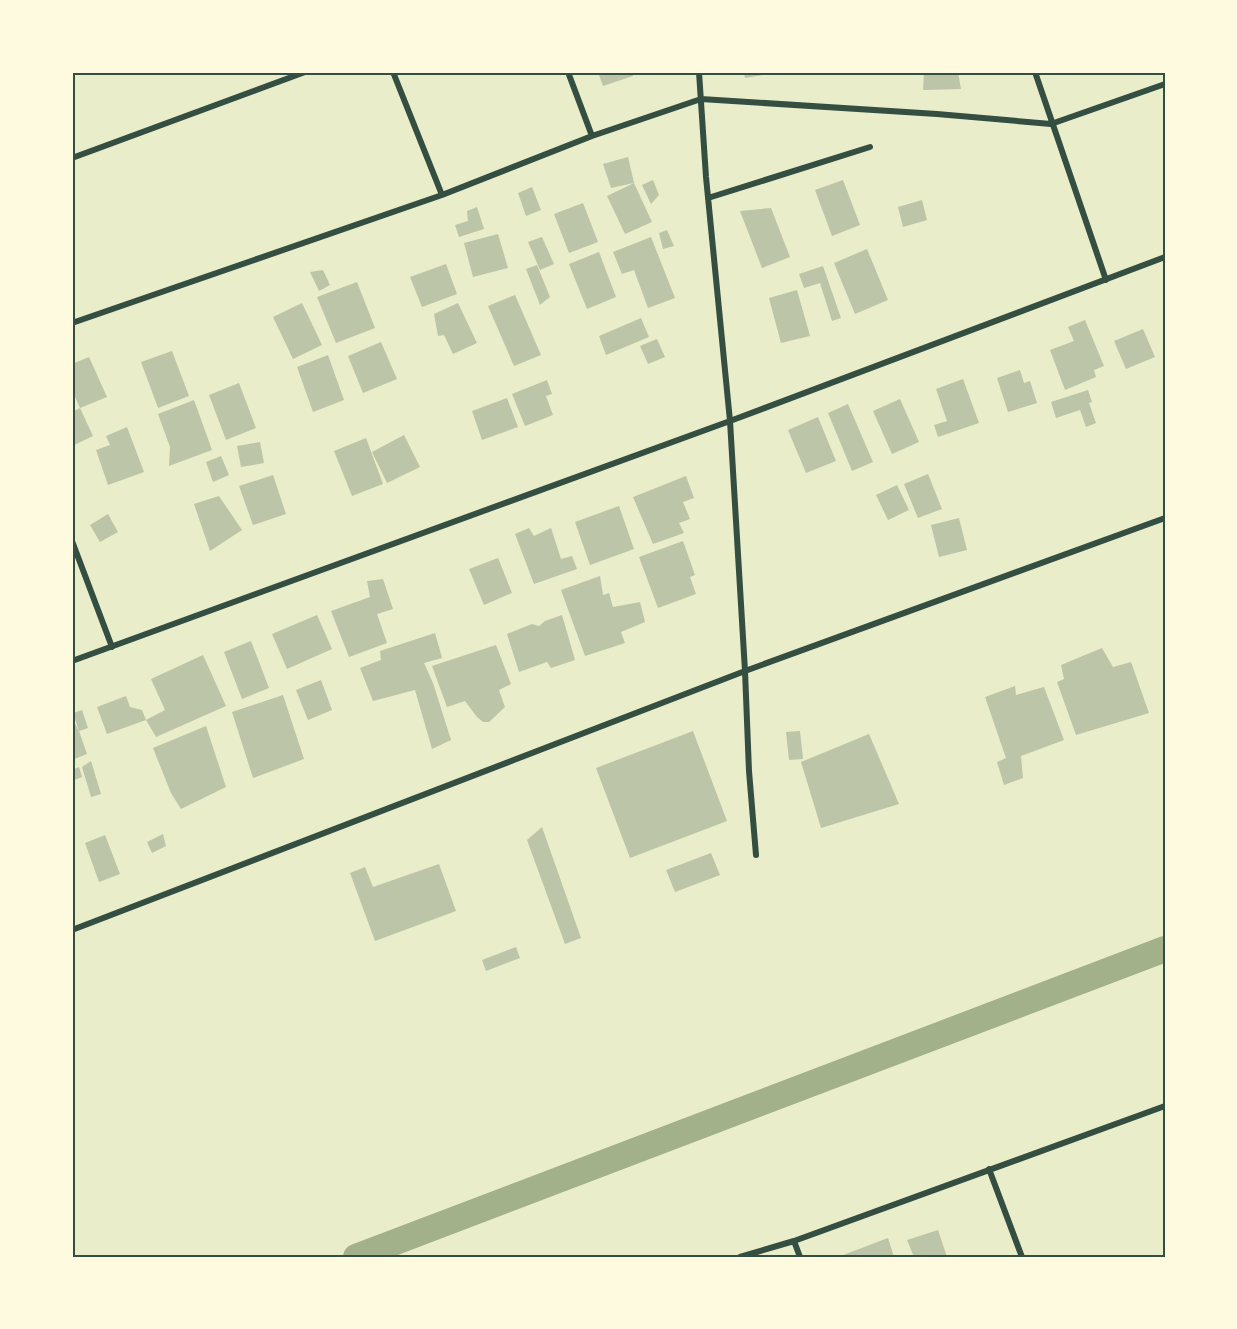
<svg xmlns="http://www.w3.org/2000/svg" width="1237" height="1329" font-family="Arial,sans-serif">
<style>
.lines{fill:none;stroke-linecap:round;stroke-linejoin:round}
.canal{stroke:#a3b18a;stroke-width:26}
.building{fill:#bcc5a7}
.minor{stroke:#344e41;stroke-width:6}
.neatline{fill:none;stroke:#344e41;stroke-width:2}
</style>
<rect width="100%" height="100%" fill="#e9edc9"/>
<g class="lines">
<path class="canal" d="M356,1257L1165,949"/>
</g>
<path class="building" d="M598,72H632L633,76L603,86Z
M744,72H774V73L745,78Z
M924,72H958L961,89L923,90Z
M628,157L634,183L611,188L603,164Z
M653,180L659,195L651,204L642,185Z
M843,180L860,225L832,236L815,190Z
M634,183L652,222L625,234L607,196Z
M532,187L541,210L526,216L518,193Z
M922,200L927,220L903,227L898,207Z
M583,203L598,242L569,253L554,214Z
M477,207L484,229L459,237L455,225L468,221L467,211Z
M771,208L790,257L762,268L740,211Z
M667,230L674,246L663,249L659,233Z
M498,234L508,268L473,277L464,243Z
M542,237L554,264L540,270L528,242Z
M651,237L675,298L648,308L634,270L622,274L613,252Z
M867,249L888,300L855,314L834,263Z
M599,252L616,297L587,309L569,264Z
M446,264L457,294L422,307L410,277Z
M537,265L550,297L540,305L526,269Z
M823,266L841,318L832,321L820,283L804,288L799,274Z
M323,270L330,285L319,291L310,272Z
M357,282L375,328L336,343L317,297Z
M797,290L810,336L781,343L769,298Z
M515,295L541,355L514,366L488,306Z
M302,303L322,345L293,359L273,317Z
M458,303L477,343L453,354L444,335L438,336L434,314Z
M641,318L649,337L606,355L599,336Z
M1085,320L1104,366L1094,370L1096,377L1065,390L1050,350L1074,341L1068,327Z
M1143,329L1155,357L1126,369L1114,341Z
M657,339L665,357L648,364L640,346Z
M381,342L397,379L363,393L348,356Z
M172,351L189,396L158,408L141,362Z
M328,355L344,400L313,412L297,367Z
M89,357L107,397L80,408L72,390V364Z
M1020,370L1024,383L1030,381L1037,403L1008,412L997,378Z
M963,379L979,423L938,437L934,425L947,421L936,389Z
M547,380L552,394L546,396L553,415L525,426L512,394Z
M239,383L256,428L226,440L209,395Z
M1088,390L1092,402L1089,403L1096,423L1086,427L1080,410L1056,418L1051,402Z
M507,398L518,427L482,440L472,411Z
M900,399L919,442L892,454L873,411Z
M194,400L212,450L169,466L170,447L158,414Z
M848,404L873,462L852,471L828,413Z
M80,408L93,436L72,446V412Z
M818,417L836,461L806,473L788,430Z
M127,427L144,472L108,485L96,450L110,445L106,436Z
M404,435L420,467L387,483L372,452Z
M366,438L383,484L352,496L334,451Z
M260,442L264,463L241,467L237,446Z
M221,456L229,475L213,482L206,462Z
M928,474L942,509L918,518L904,484Z
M273,475L286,514L253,525L239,486Z
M686,476L694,498L683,502L690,519L679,523L684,533L653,544L633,497Z
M897,485L909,510L888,520L876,495Z
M219,496L242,530L210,551L194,504Z
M619,506L634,549L590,565L575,522Z
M108,514L118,532L100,542L90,525Z
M959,518L967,550L939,557L931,525Z
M529,528L534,536L551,528L561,559L572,556L577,569L534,584L515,534Z
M683,541L695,575L690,577L696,594L658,608L639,557Z
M498,558L512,593L484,605L469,569Z
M600,576L603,595L609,593L613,607L640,602L645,622L621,632L625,643L585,656L561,590Z
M383,579L393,609L377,614L387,643L349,657L331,611L370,597L367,581Z
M317,615L332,649L287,669L272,634Z
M562,615L575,660L551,668L547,662L519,672L507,634L532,624L539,626L545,621Z
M435,633L442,658L424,663L433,683L451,740L432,749L415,690L373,701L360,668L381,660L380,651Z
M251,641L269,688L242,699L224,652Z
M496,645L511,684L499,690L505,707L489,722H483L477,717L465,701L447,707L432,666Z
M1102,648L1113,667L1131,662L1149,713L1076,735L1057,682L1064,679L1061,665Z
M203,655L226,706L156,737L146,720L165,710L151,679Z
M321,680L332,710L308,720L296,690Z
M1015,686L1016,695L1044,687L1064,740L1021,756L1023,778L1004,785L997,762L1006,758L985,697Z
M283,695L304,759L253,778L232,712Z
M126,696L130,707L142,710L146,720L107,734L97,707Z
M82,710L88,728L79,731L73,713Z
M72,718L79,731L87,754L72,760Z
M206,726L226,787L181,809L171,793L153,748Z
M693,731L727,821L630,858L596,768Z
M800,731L803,759L789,760L786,732Z
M869,734L899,804L821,828L801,762Z
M91,761L101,794L91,797L82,767Z
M79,767L82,777L72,781V770Z
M542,827L581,938L565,944L527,840Z
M163,834L166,846L152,853L147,842Z
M105,835L120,874L99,882L85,843Z
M711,853L720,875L675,892L666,870Z
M439,864L456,911L375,941L350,873L365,867L373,887Z
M516,947L520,958L486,971L482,960Z
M938,1230L947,1257H914L907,1240Z
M888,1238L894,1257H838Z"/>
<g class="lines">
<path class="minor" d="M393,72L442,195
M568,72L592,136
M699,72L706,177L730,421L745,671L749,771L756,855
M1035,72L1106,280
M72,158L305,72
M708,198L870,147
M72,323L442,195L592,136L701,99L937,114L1051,124L1165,84
M72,541L112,647
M72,661L730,421L1165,257
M72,930L745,671L1165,518
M989,1169L1022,1257
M794,1241L800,1257
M740,1257L794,1241L1165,1106"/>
</g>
<rect width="1237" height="1329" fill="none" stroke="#fefae0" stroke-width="147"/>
<rect x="74" y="74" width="1090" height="1182" class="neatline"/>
</svg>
